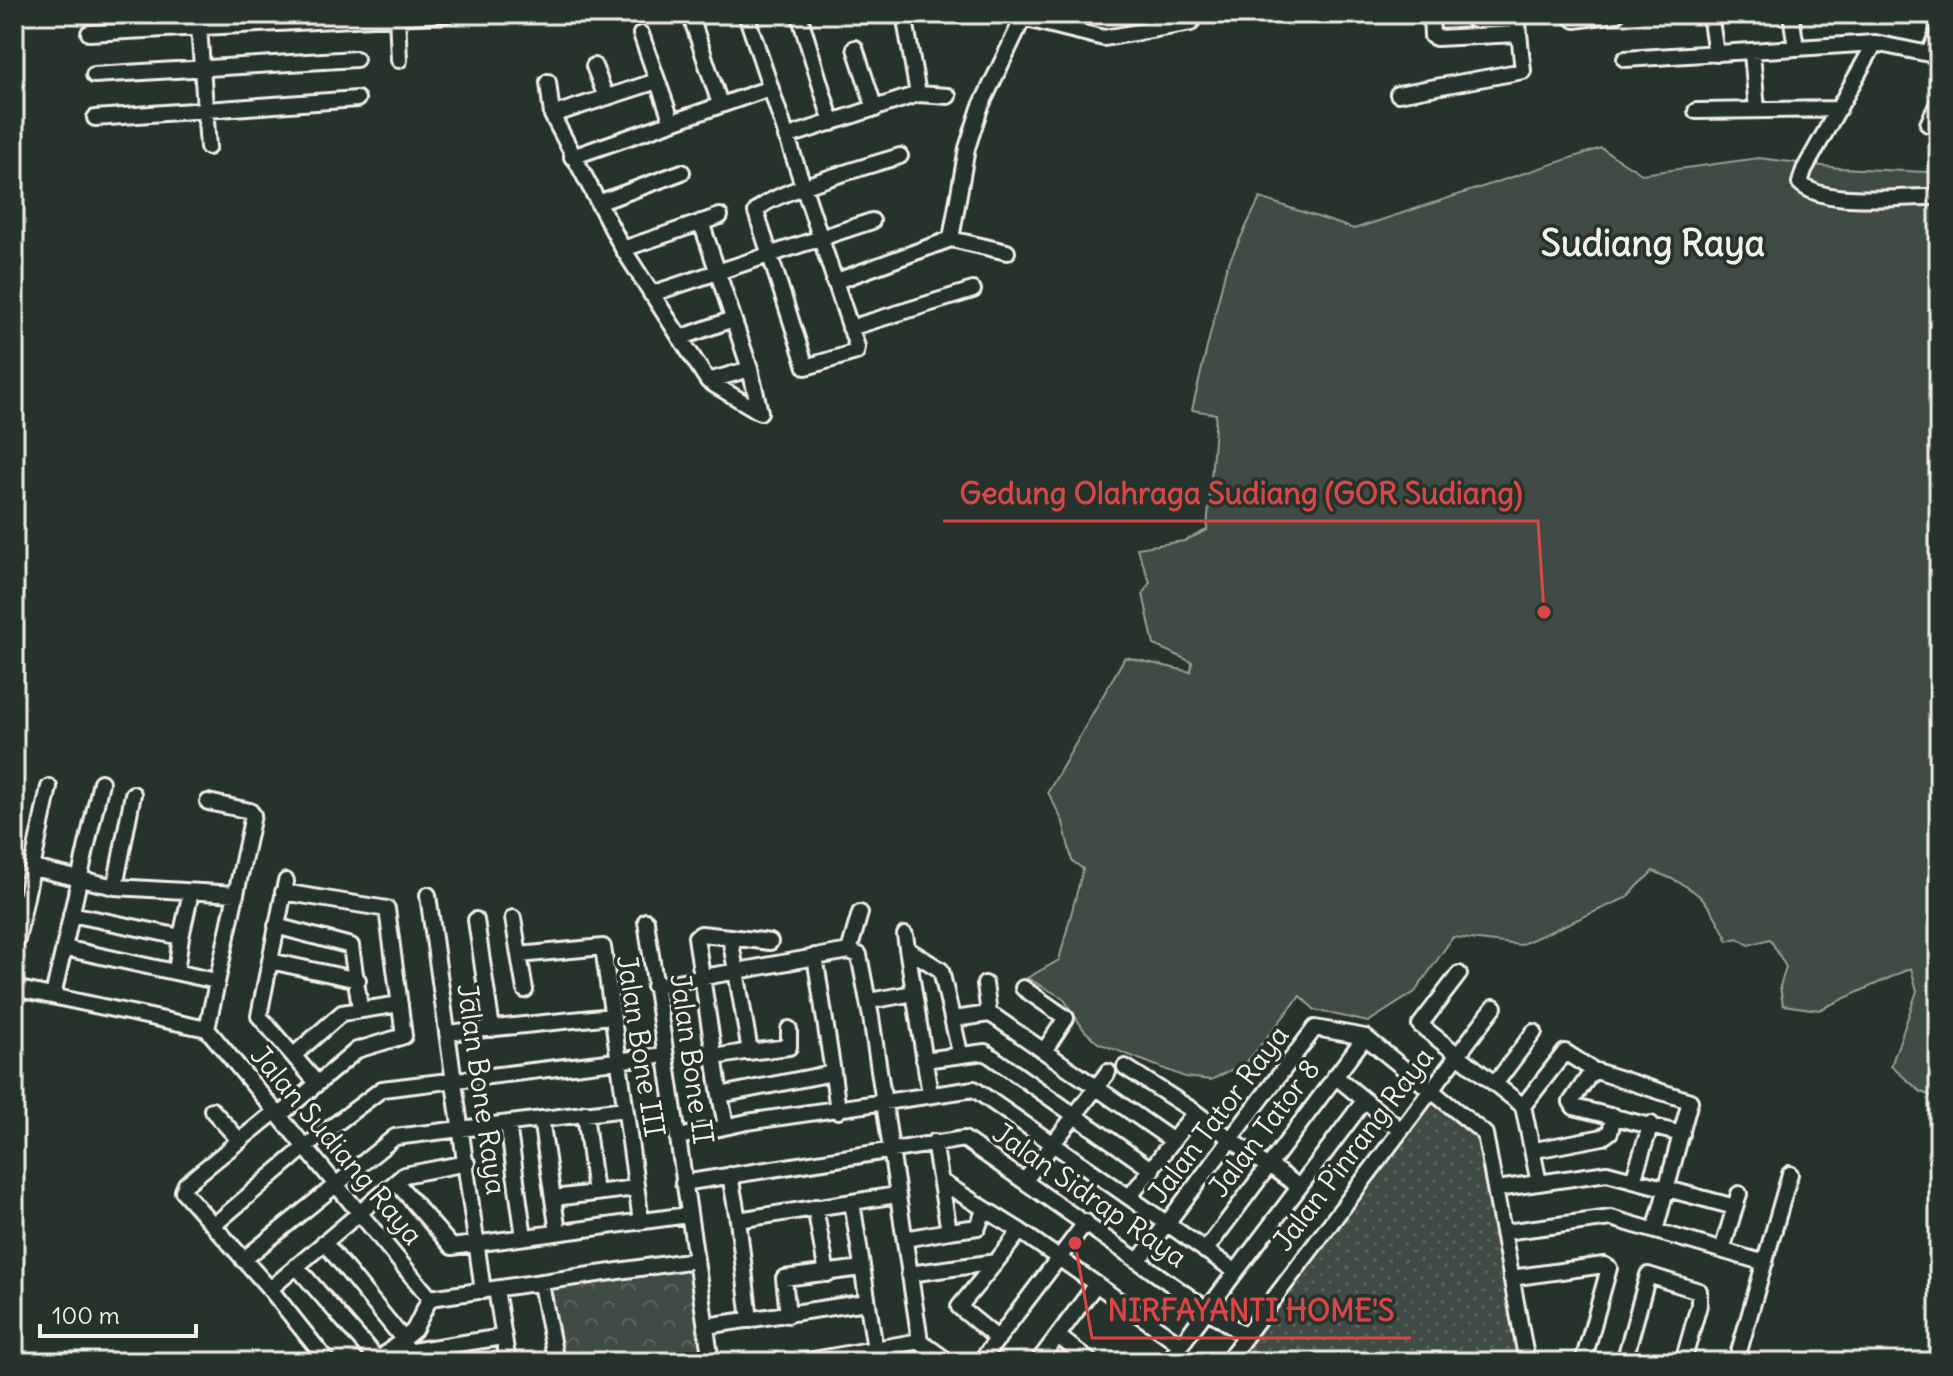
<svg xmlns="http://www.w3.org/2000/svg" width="1953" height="1376" font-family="Delius,sans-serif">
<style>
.grass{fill:url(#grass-dots);stroke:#9a9e96;stroke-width:2}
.forest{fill:url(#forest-crowns);stroke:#9a9e96;stroke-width:2}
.park{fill:#414b45;stroke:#9a9e96;stroke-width:2}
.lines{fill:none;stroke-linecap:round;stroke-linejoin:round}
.minor-casing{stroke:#f4f1e8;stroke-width:20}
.minor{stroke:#26332d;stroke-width:14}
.labels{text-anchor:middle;stroke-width:7;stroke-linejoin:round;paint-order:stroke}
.street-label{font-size:28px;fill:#f4f1e8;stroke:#26332d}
.district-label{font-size:36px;font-weight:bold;fill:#f4f1e8;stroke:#26332d}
.leader{fill:none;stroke:#da4645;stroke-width:3}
.callout-dot{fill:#da4645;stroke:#26332d;stroke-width:3}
.callout-label{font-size:30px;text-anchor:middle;font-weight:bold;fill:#da4645;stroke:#26332d;stroke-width:7;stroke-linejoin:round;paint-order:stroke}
</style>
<defs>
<pattern id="grass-dots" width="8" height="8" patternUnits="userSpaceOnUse" patternTransform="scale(2)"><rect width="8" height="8" fill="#414b45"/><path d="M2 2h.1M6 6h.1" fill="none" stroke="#5d6560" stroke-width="1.8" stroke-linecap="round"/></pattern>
<pattern id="forest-crowns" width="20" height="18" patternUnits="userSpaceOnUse" patternTransform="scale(2)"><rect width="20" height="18" fill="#414b45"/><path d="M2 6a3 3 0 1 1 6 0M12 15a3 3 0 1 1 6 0" fill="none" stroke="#5d6560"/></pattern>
</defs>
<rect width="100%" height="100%" fill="#26332d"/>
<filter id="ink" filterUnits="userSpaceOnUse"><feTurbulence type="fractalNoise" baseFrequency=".0125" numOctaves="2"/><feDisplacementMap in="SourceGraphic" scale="16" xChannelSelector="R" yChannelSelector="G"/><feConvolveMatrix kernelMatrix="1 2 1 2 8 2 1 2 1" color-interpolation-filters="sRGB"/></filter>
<g filter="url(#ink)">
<path class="grass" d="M1429,1089L1481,1129L1527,1362H1226Z"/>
<path class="forest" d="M695,1260L711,1362H556L541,1284Z"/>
<path class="park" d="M1601,148L1642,174L1759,158L1839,168L1927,172L1932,158L1939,160V1099L1921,1092L1891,1066L1917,991L1911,968L1819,1010L1783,1005L1780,986L1786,967L1770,939L1749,945L1737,938L1728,941C1707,897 1698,889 1653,871L1626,898L1520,945L1453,937L1415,992L1368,1022L1315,1010L1300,996L1247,1062L1211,1080L1185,1077L1098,1043L1084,1030L1063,998L1027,978L1059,960L1083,869L1072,861L1063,822L1048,792L1125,657L1191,672L1192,662L1154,645L1143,594L1150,582L1137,548L1184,541L1207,530L1216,414L1192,410L1226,268L1260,198L1354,229Z"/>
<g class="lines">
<defs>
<path id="minor" d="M198,14L208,147
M397,14L399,60
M690,14L720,104
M746,14L857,347L856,352L806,367L756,212C765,194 875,164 900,156
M799,14L832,123
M904,14L918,94
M1431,14L1432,36L1436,38L1518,34
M1568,14L1575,20L1617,14
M1710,14L1716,54
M1791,14L1796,48
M1023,18L1104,38L1191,23
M1474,20H1517
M89,33L448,14
M641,34L672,122
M1875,43L1804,170L1800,183C1824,207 1899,196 1931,197
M855,48L875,109
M1752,53L1757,110
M1929,53L1939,30
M1625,59L1875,43L1939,56
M594,66L606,97
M94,75L356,59
M548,82L552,115L623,249L708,381L760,412L750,369L701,222
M1398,94L1523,71L1517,14
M1696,111L1839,109
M552,115L657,81
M95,118L357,99
M1928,124L1939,101
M786,137L918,94L948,96
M572,157L770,88
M598,203L682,172
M951,239L967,148L980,108L1025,14
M623,249L720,216
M834,282L951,239L1007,252
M651,294L872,221
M850,328L973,290
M680,338L733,319
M708,381L750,369
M33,868L115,887L236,894
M286,881L259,1016L316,1082
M115,887L133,794
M428,895L483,1291
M71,914L181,937L176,972
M513,918L519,955
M476,920L492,1029
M646,921L711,1362
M276,926L351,946L360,1008
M905,935L930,1094
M181,937L191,892
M17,940L49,787
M64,948L101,782
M907,949L941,970L960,1053
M849,951L860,913
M270,961L358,980
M1459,974L1420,1025L1523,1106L1539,1183
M985,984L989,1014
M654,986L849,951L859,955L871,1017L920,1341
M14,988L207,1029L430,1298
M1023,988L1066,1018L1044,1051
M525,990L519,955L603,947L641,1221
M53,996L64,948L216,981
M869,1001L914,993
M954,1019L989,1014L995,1017L1173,1141
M207,1029L253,815L250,811L208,802
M447,1033L612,1016
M748,1052L789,1047V1029
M294,1055L342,1013L400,1004
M715,1057L750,1051L730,937L770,942
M924,1060L985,1052L1152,1170
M1125,1067L1195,1112L1268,1167
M1593,1070L1571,1102L1574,1107L1682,1134
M833,1073L838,1111
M1335,1076L1401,1130
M1495,1084L1534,1032
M720,1095L696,937L701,934L730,937
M1523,1106L1565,1052L1593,1070L1690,1101L1655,1231
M212,1110L240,1141
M276,1111L186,1184L183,1191L270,1289L328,1362
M585,1113L595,1193
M280,1115L357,1050L404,1036L387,909L283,892
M541,1119L558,1232
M508,1124L524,1237
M726,1126L720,1095L833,1073L815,956
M679,1137L747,1122L974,1089L1235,1271
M1535,1150L1603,1137L1610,1132L1614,1116
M1269,1165L1298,1186
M730,1175L738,1220
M1026,1179L1108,1072
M1633,1180L1651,1124
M396,1182L452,1247L688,1215
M942,1182L1020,1231
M683,1183L964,1139L1245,1336
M1497,1189L1607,1173L1735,1207
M1131,1195L1195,1112
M554,1198L636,1188
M852,1202L875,1349
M815,1207L827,1274
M214,1225L305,1147L382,1089L665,1055
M949,1231L978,1227L984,1210
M1505,1232L1611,1218L1765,1263
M905,1239L949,1231L934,1142
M324,1242L403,1339L408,1362
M1722,1250L1739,1194
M1205,1251L1365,1037
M243,1260L395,1137L625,1109
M1139,1260L1315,1028L1365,1037L1485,1134L1527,1362
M996,1262L959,1307L998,1339
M296,1266L378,1360
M909,1274L996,1262L1020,1231L1096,1284
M1511,1278L1604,1265L1609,1268L1583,1362
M541,1284L556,1362
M270,1289L404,1175L467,1163
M496,1289L508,1362
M430,1298L695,1260
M788,1315L784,1278L862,1268
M750,1320L738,1220L897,1195
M706,1326L867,1302
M1058,1336L1091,1362
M405,1352L503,1337
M376,1362L414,1330L430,1298
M802,1362L920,1341L949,1362
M980,1362L1086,1222
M1038,1362L1096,1284L1181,1345
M1168,1362L1364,1101
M1226,1362L1494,1007
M1624,1362L1648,1275L1699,1291V1305L1683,1362
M1736,1362L1790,1174"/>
</defs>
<use href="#minor" class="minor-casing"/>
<use href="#minor" class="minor"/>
</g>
</g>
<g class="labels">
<g class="street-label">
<text transform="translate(641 1046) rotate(81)" y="10">Jalan Bone III</text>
<text transform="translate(692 1059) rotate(82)" y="10">Jalan Bone II</text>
<text transform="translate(482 1089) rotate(82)" y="10">Jalan Bone Raya</text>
<text transform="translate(1218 1114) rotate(-53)" y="10">Jalan Tator Raya</text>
<text transform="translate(1264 1128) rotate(-53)" y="10">Jalan Tator 8</text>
<text transform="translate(337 1145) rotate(50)" y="10">Jalan Sudiang Raya</text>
<text transform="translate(1353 1149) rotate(-53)" y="10">Jalan Pinrang Raya</text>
<text transform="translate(1090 1195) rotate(35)" y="10">Jalan Sidrap Raya</text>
</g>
<g class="district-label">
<text x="1653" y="256">Sudiang Raya</text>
</g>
</g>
<path class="leader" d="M1544 612L1538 521H943M1075 1243L1092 1338H1411"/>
<g class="callout-dot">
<circle cx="1544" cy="612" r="8"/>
<circle cx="1075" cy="1243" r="8"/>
</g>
<g class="callout-label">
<text x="1241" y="504">Gedung Olahraga Sudiang (GOR Sudiang)</text>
<text x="1251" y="1321">NIRFAYANTI HOME'S</text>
</g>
<rect width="1953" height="1376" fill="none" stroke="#26332d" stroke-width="48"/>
<rect x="24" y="24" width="1905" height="1328" fill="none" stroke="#f4f1e8" stroke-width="3" filter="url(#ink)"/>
<path d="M40 1324v12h156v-12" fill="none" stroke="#f4f1e8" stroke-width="4"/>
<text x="52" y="1324" font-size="24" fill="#f4f1e8" stroke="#26332d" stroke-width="6" paint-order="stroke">100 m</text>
</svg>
